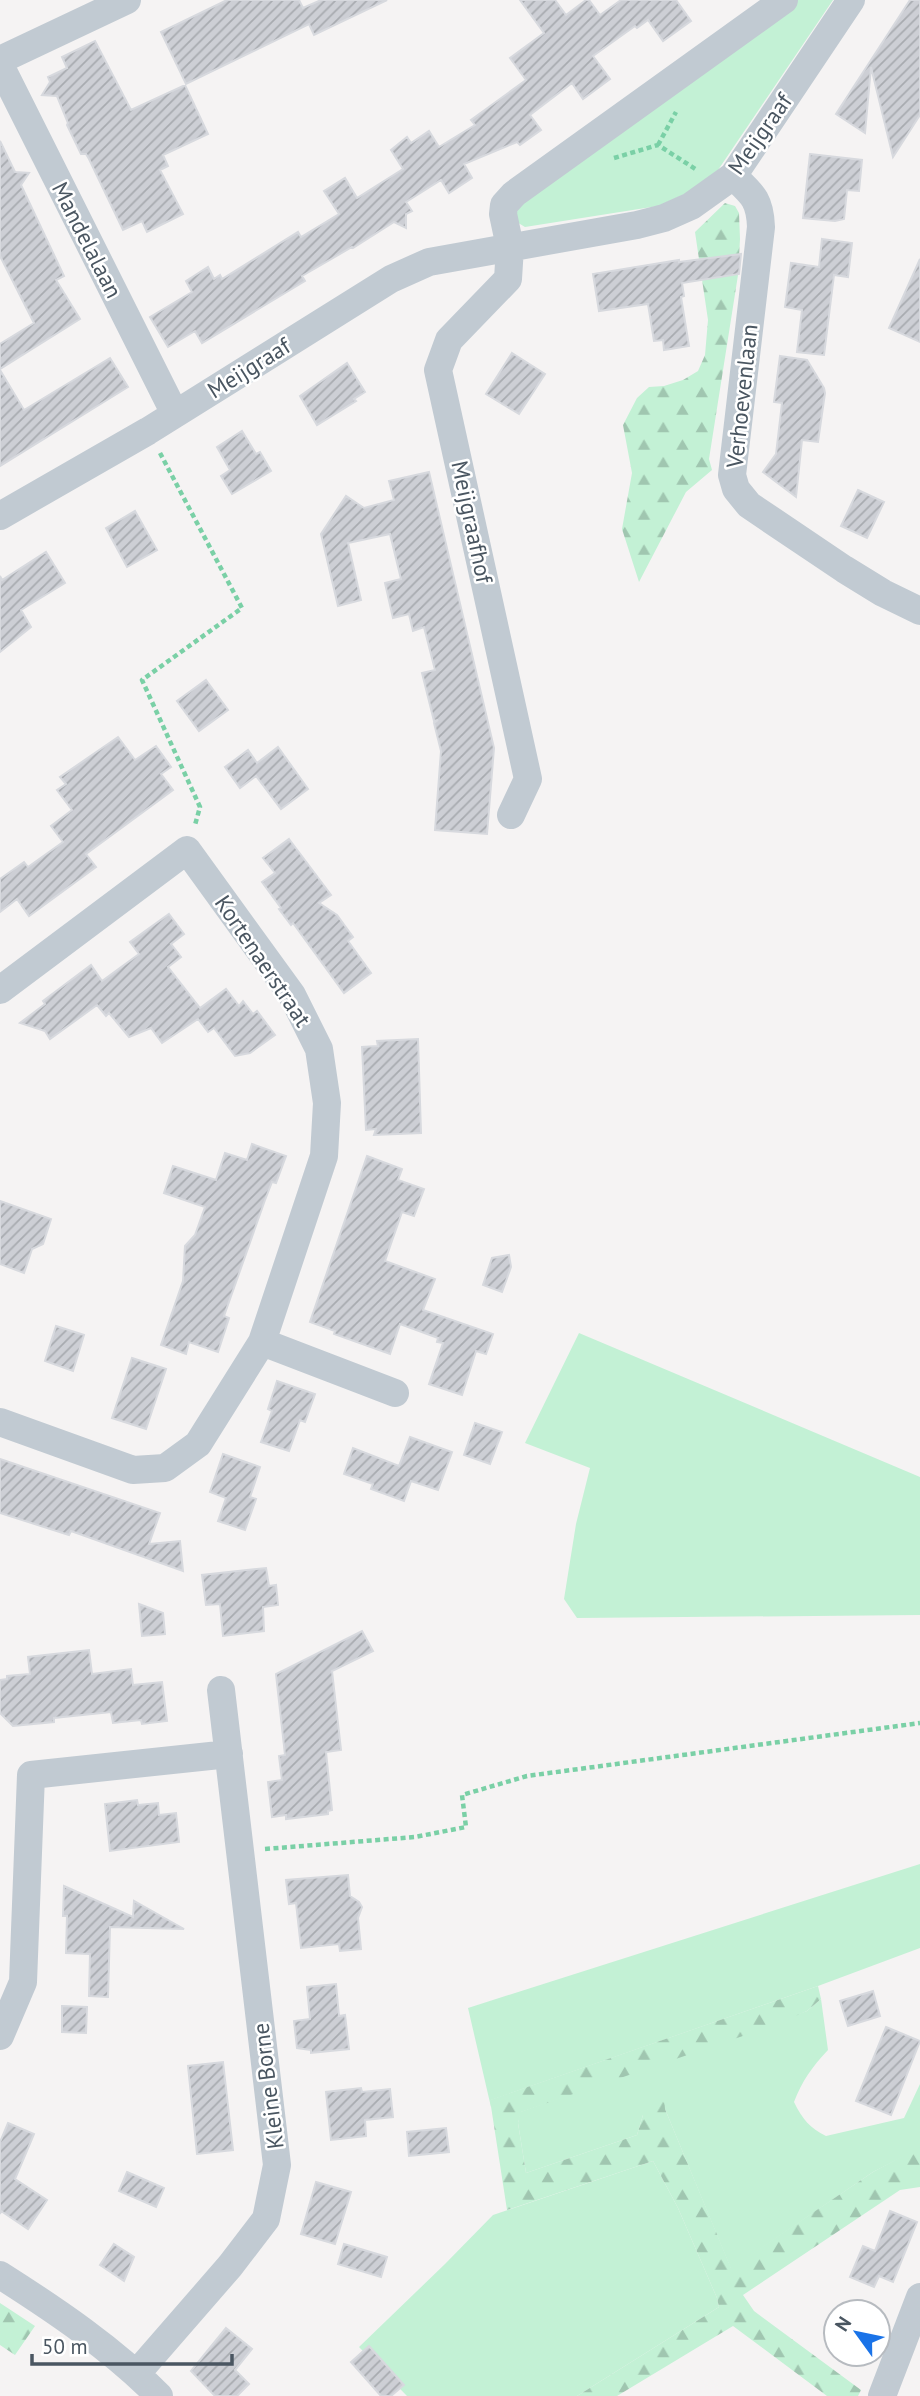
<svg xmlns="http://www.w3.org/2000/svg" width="920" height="2396" font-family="'PT Sans',sans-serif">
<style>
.grass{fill:#c3f1d5}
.forest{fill:url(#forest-firs)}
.building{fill:url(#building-hatch);stroke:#d7d9de;stroke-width:2}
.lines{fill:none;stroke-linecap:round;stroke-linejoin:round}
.path{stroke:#7ad0a6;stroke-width:4.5;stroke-dasharray:5 3.5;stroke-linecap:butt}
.street{stroke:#c1cad2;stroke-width:28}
.labels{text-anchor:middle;stroke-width:5;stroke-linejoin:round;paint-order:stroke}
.street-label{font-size:23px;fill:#4a5661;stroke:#fff}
</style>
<defs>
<pattern id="forest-firs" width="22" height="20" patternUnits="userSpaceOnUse" patternTransform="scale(1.75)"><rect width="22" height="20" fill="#c3f1d5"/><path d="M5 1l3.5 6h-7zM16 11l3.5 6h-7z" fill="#a0c6b0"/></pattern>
<pattern id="building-hatch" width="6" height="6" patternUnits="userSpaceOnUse" patternTransform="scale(1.75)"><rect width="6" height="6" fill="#cdcfd5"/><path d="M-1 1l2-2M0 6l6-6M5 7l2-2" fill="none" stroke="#a8abb0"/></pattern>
</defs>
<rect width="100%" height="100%" fill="#f5f3f3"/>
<path class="grass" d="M795,0H833L718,170L687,193L658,206L525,227L515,221L519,203Z
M579,1333L920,1477V1615L577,1618L564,1599L576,1524L590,1468L525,1443Z
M920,1864V1948L818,1986L491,2100V2107L468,2008Z
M821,1999L828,2050C812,2067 802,2081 794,2102C802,2119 810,2128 826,2136L904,2118L920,2084V2153H910L873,2172L731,2269L665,2109L643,2115L637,2135L526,2173L518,2123L520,2112L807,2011Z
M653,2161L678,2208L717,2298L719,2307L577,2396H407L359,2347L445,2264L493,2215Z"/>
<path class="forest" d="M725,203L735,206L739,213L740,239L738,275L709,459L712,470L686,492L639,582L622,529L632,473L623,425L637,398L649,387L664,386L683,380L698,371L705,355L708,320L695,232Z
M818,1986L821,1999L807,2011L772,2026L521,2112L518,2123L526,2173L637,2135L643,2115L640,2108L646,2096L656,2095L664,2097L665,2109L731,2268L873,2172L910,2152L920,2153V2187L900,2190L743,2295L754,2311L861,2390L858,2396H827L733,2326L617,2396H577L719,2307L717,2298L678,2208L653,2161L507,2210L490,2100Z
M0,2303L35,2326L15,2355L0,2345Z"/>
<path class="building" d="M227,0H299L303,8L321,0H387L314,35L309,24L186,84L161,32Z
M520,0H555L566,15L586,0H589L600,15L621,0H676L691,21L663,41L648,20L637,28L635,26L593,56L610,79L583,99L572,83L530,115L541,130L520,145L517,142L464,164L472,178L449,193L441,180L406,202L412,211L406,214V228L394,222L353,248L352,247L302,276L305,281L202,343L195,331L168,347L150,317L192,292L186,281L208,267L214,279L220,275L222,279L298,232L301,237L339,214L324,191L345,178L357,198L403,169L391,150L407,137L411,143L429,131L439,147L475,125L471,120L526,80L510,58L544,33Z
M910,0H920V115L893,157L871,67L865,133L836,114Z
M95,41L131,110L185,85L208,134L163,155L168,166L160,170L183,214L147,232L142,221L123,230L89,159L86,154H81L67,125L68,123L57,96L42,95L50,82L48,77L67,68L62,57Z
M0,141L15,172L29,173L21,185L64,276L56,280L80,319L0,369V344L34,323L0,256Z
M810,154L862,160L859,191L847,190L844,219L835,221L803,218Z
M822,239L852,243L848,277L834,275L824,355L797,352L802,310L785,307L791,263L819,267Z
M741,254L739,274L682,283L684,296L681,297L689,346L664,350L663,340L654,341L648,304L599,311L593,274L679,260V262Z
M920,259V342L889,328Z
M512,353L545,374L519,414L486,394Z
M780,356L807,360L824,388L825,393L818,442L802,440L796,497L763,472L776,454L782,403L774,402Z
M110,358L128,387L0,466V370L24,410Z
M347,363L365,392L354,399L356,401L317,425L300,396Z
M242,431L256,454L260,452L271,471L232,494L221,476L230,470L217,447Z
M429,472L494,748L487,834L435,830L441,751L434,723L438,720L434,721L422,673L435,670L424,627L413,631L409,614L393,618L385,583L401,579L390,534L348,543L361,600L338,606L321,534L346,496L364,508L394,500L389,481Z
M858,490L884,502L867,538L841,526Z
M135,511L157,550L127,567L106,528Z
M46,552L65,583L21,610L31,627L0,652V576L2,580Z
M206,680L228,710L199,731L177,701Z
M118,737L135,760L156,746L171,767L161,774L173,790L86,854L96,867L29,916L17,899L0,912V879L24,862L28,867L63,842L51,826L72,810L57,790L66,784L60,777Z
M278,747L308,789L281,809L256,776L240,788L225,767L248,750L257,763Z
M289,839L331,895L319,903L337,915L353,937L348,941L371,973L344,993L293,923L291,925L279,909L281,908L262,882L275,873L263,858Z
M169,914L184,934L171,944L181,957L168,967L200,1008L226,989L239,1006L243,1001L253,1014L257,1011L275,1035L250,1053L235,1056L214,1028L208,1032L198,1019L162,1043L151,1028L129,1037L109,1013L106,1016L97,1005L50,1039L45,1031L20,1023L45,1004L43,1001L91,965L102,981L139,954L130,942Z
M418,1039L421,1133L374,1135L376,1129L366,1130L362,1047L378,1046L377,1041Z
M252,1144L286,1156L276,1183L272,1182L265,1200L224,1316L229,1318L218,1352L189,1342L186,1354L161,1345L183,1281L185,1246L195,1235L205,1207L164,1193L173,1166L216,1180L225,1153L247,1160Z
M367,1156L402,1169L398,1180L424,1189L414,1216L402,1212L385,1261L435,1279L423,1310L493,1334L486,1354L476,1351L462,1395L429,1384L443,1343L437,1342L438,1338L400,1324L390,1354L334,1334L335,1331L310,1322Z
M0,1201L51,1219L43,1244L32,1249L24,1273L0,1264Z
M509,1255L511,1267L502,1292L483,1285L492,1258Z
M56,1326L84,1335L73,1371L45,1361Z
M132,1358L166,1369L146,1429L112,1418Z
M277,1381L315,1394L305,1422L300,1420L289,1451L261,1442L272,1411L268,1409Z
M475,1423L502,1432L490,1464L464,1455Z
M410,1437L452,1452L438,1490L411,1481L404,1501L371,1489L373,1484L344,1474L353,1448L399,1466Z
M223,1454L260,1467L250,1497L256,1499L245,1530L218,1521L226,1498L210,1492Z
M0,1459L160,1513L149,1544L180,1541L183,1571L71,1531L69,1535L0,1513Z
M266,1568L269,1586L276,1585L278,1605L263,1607L264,1631L223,1636L220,1604L206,1605L202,1575Z
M139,1604L163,1613L165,1634L142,1636Z
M362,1631L373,1651L332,1671L341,1750L326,1752L332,1810L328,1811V1814L286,1819V1815L272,1817L268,1782L282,1780L279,1756L285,1755L276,1674Z
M89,1650L92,1674L131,1669L133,1685L162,1682L167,1721L142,1724L141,1720L113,1723L111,1712L54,1718V1722L13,1726L0,1713V1680L7,1679V1676L30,1674L28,1657Z
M137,1800L138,1805L158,1803L159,1815L176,1813L179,1842L110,1851L105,1804Z
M348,1875L350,1896L359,1902L362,1907L358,1918L361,1949L340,1951L339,1944L301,1948L296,1903L289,1904L286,1880Z
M64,1886L133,1917L134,1901L184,1929L110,1927L108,1997L89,1996L90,1954L66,1953L67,1916H63Z
M336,1984L339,2016L345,2015L349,2049L311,2053V2050L297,2048L294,2021L310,2019L307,1987Z
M873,1991L880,2016L848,2026L840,2001Z
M62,2006L87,2007L86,2033L62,2032Z
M886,2027L920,2041L891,2115L856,2101Z
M223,2062L233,2150L197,2154L188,2066Z
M361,2088L362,2092L390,2089L393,2117L365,2120L366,2136L331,2140L326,2092Z
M8,2123L34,2134L15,2179L47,2200L28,2229L1,2211L0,2214V2142Z
M446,2128L449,2152L409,2156L407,2132Z
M127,2172L164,2188L156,2207L119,2191Z
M316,2182L351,2192L335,2244L301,2234Z
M890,2211L917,2222L893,2282L879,2276L874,2287L850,2277L863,2246L875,2251Z
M114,2244L134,2257L124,2281L100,2265Z
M344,2244L387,2257L381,2277L338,2264Z
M226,2328L252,2349L235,2370L249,2384L237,2396H215L191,2371Z
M369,2346L404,2385L391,2396H381L351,2362Z"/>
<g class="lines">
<path class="path" d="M658,145L676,112
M614,158L658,145L697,170
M160,453L242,608L142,680L200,807L195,825
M265,1849L415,1837L466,1827L462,1795L527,1776L920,1723"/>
<path class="street" d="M0,60L127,0
M0,65L175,414
M733,176C752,194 760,199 761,227L732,475L736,489L749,505L844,569L883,593L920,611
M0,516L148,431L391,279L429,262L637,225L664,218L691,206L733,176L851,0
M511,815L528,779L438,370L449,340L508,279L510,247L503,214L504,205L514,194L784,0
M0,990L187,850L292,995L319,1049L327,1103L324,1156L262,1342L198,1444L165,1468L133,1470L0,1422
M262,1342L395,1393
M0,2036L23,1982L31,1775L229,1754
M0,2275C55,2310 113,2349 159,2396
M137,2373L230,2266L266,2219L277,2165L221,1690
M882,2396L920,2297"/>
</g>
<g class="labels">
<g class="street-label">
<text transform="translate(760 134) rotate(-55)" y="8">Meijgraaf</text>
<text transform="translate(87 240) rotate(63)" y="8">Mandelalaan</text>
<text transform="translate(249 368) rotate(-32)" y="8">Meijgraaf</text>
<text transform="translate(742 396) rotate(-84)" y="8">Verhoevenlaan</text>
<text transform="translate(472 522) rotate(78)" y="8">Meijgraafhof</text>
<text transform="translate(263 961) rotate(56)" y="8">Kortenaerstraat</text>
<text transform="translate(268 2086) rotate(-97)" y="8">Kleine Borne</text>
</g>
</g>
<g transform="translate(857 2333) rotate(303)"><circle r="33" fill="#ffffff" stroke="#b7bbc0" stroke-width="2"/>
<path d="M0-5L12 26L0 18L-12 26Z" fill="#1a73e8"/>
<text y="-10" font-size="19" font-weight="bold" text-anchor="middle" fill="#4a5661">N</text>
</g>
<path d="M32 2354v10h200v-10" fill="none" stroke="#4a5661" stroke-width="3.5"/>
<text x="42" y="2354" font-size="21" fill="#4a5661" stroke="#ffffff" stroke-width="5" paint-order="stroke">50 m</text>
</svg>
